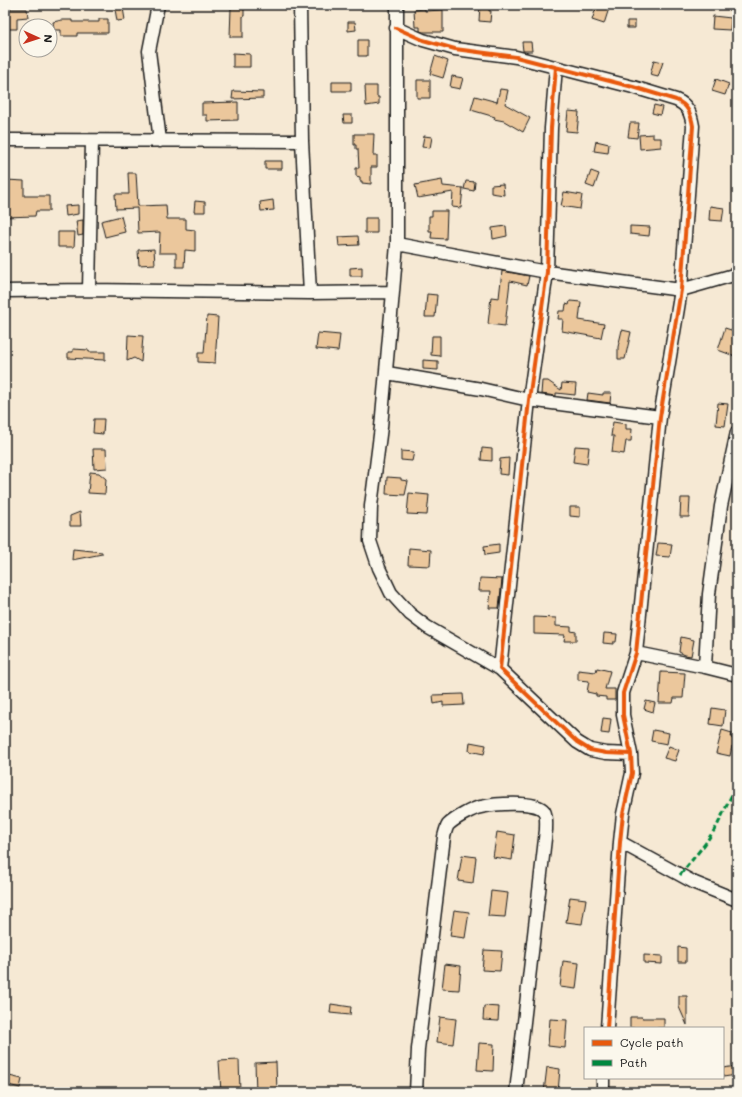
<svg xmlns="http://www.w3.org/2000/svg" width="742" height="1097" font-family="Mali,sans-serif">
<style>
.building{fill:#ebc79c;stroke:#1c1c1c}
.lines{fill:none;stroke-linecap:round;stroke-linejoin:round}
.minor-casing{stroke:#1c1c1c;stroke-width:15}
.minor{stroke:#fbf7ec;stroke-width:12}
.quiet{stroke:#00873e;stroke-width:3;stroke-dasharray:6 3;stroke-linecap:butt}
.cycleway-casing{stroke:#fbf7ec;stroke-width:6}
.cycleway{stroke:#e8590c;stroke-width:4}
</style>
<rect width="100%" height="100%" fill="#f6e9d4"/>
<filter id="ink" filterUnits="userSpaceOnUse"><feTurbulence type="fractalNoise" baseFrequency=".025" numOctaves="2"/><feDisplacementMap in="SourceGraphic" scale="8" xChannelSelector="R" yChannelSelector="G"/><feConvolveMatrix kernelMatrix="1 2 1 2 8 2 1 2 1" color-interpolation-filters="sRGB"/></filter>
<g filter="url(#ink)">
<path class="building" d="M480,5H489V11H491L490,22L479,21Z
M597,5H610L604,24L592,20Z
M123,8L125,20L117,21L115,9Z
M231,8H244V16H243V37H230Z
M10,9H27L28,17L17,18V29H5V10H10Z
M425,9V11L443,10V32H423L420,31V27H415L414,10Z
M713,16L731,18L730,30L712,29Z
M99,19H108V33H77V36H61V30H54L53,22L62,20H72V22H99Z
M627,21H635V28H627Z
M348,22H355L356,30L348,31Z
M358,40H367V56H358Z
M522,42H531L532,51H523Z
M233,53L250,54V67H233Z
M435,56L448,61L443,78L430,74Z
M654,60L663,62L658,77L650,75Z
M452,76L463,78L460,89L450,87Z
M716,79L729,84L725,95L712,91Z
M417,80H430V98H417Z
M332,82H351V91H332Z
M365,86H377V97H379V104L366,106Z
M500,89L508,90L505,104L530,118L523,132L504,121L494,119L495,117L471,110L475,96L497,102Z
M233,91L263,92V98L232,99Z
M238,102V120L207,121V115H202V103Z
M654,105L662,107L660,115L652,113Z
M568,111L579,112L577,132L566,131Z
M343,115H352V123H344Z
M630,123H639L637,138L628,137Z
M354,134H374L373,155H377V167H371V184L362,183V181H360V177L356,176V168H359L358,149H356V145H354Z
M653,134V138H661V147L640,149L639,135Z
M424,136L432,137L430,148L422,147Z
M596,141L609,144L608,153L594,151Z
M265,161H282V169H265Z
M591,171L599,174L594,188L586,185Z
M128,173H136L138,206L166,205L167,219H186V229L195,230V251L185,250L184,267H176V253H159L160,232L138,233L137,208L116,209L115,194H129Z
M6,180L24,181V196H49V211H36L35,216L5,217Z
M442,180L443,186L463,188L461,208L452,207L453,192L418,198L415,185Z
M466,181L475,182L474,191L464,189Z
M503,184L504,195L491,193V185Z
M564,192L582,195L580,209L561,206Z
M273,200L274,210L261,211L260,202Z
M195,201L205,202V212H194Z
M78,205V214L66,216L65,206Z
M710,206L724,208L722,221L709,220Z
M432,211H447L446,239L431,238L432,231H429V216H432Z
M121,216L125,232L105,237L101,221Z
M365,218H377V233H365Z
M83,220V235L78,236L76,221Z
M506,226L507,236L493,239L492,228Z
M630,226L650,227L649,236L630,234Z
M58,232H75L74,247H58Z
M358,236L359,245L339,246L338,237Z
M154,249L155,264L139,265L138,250Z
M362,267V276H350V268Z
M502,271L529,276L527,285L510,281L505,326L488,324L491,297L499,298Z
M427,294L437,295L435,317H425Z
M570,301L581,302L579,320L604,324L601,338L562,331L563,319H558L559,311H565L566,304L569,305Z
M207,316L218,317L215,363L198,362V353H204Z
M725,328L737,332V357L718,350Z
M622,330L631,332L625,359H618V347Z
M318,333L340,335L338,351L316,349Z
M128,335L143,336L141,362L134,358L127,361Z
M432,336H440V356L431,355Z
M73,349L89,350V352H105V360L68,358V352H73Z
M423,360L438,361V370L423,369Z
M542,381H548L561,390L562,383L576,384L575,395L556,393V396L541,394Z
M588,393L603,395V393H611L610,403L587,400Z
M718,403L728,404L725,426L716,425Z
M94,419H104L103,434L93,433Z
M613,422L626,424V429H632L631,441H626L624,454L612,452L614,436H611Z
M575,446L589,447L587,464L573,462Z
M482,448L492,449V461L481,460Z
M93,449H106L107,468L94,469Z
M401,451L414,452L412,461L401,460Z
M509,458L508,475L499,474L500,459Z
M90,472L99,473L106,479L105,494L88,493Z
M387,477L401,478V480L408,481L405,495L386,494Z
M409,493L429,495L427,515L407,514Z
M681,498H690L689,517H680Z
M570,507H580V517L570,516Z
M80,512L81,526H70V516Z
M658,543L672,544L670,557L656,556Z
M499,544V553L485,555L484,546Z
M409,548L431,550L430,566L408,565Z
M73,549L102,552V554L72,560Z
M480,578L502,579L499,608H489L491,591H479Z
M534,617L556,618V626L571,627V631L576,632V641H564L565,635L534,634Z
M604,633L617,634L616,642H613V644L603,643Z
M681,637L694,640L691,656L685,655L679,652Z
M597,668L610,671L605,689H615V700H606V697L596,696V694L587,692L589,681L578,680V670L596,672Z
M661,672L685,673L683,698H674L673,703H659Z
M463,694L464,705L443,706V702L434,704L433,695Z
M646,701L655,703L653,712L644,709Z
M712,708L725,710L723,726L710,724Z
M603,718L611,719L609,734L601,733Z
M653,730L669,733L667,744L651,741Z
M722,730L732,733L731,738L737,739V747L732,746L730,756L716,753Z
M470,742L486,745L484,754L469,751Z
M669,746L679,750L675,761L664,758Z
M497,832L515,835L512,860L493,857Z
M462,855L476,857L473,883L458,881Z
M491,891L508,893L505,917L488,916Z
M570,897L586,899L582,924L566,922Z
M454,910L469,912L465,938L450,936Z
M678,947L686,948V962H678Z
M484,950L502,951L500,971L482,970Z
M644,955L662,956V964L644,963Z
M563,961L579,963L576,989L560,987Z
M445,964L461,966L459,990L442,989Z
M679,996H687V1025L679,1007Z
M331,1004L351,1007L350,1015L330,1013Z
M484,1006L499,1007L498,1021L483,1020Z
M440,1017L456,1019L453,1044L437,1042Z
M630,1017H642V1018H664V1028H630Z
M550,1019L567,1020L565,1048L548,1046Z
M479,1043L494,1044L493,1071L477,1070Z
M239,1060L240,1092H221L219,1061Z
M276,1062L277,1092H256L255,1063Z
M736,1066L737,1075L723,1077V1068Z
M547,1067L560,1069L558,1092H544Z
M5,1075L22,1079L20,1088L5,1084Z"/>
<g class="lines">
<defs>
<path id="minor" d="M158,5L149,51L160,141
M300,5L302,141L310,293
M396,28L423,40L455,49L516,57L633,87L676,100C688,105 691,114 693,126L681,290L660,417L636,653L623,693V715L631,754L632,773L623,814L620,842L607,1028
M556,67L551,128L547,272L529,400L500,669L577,742L590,750L606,753L631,754
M5,140L302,141
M397,244L547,272L681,290L737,274
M89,290L92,141
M5,291L89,290L310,293L393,292L397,244V5
M393,292L381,427L371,506L370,541L379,568L391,593L410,614L427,627L500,669
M387,373L481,389L529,400L660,417
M636,653L705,667L737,675
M705,667L709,594L721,506L737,432
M620,842L695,883L737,900
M416,1092L418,1049L444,837C445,833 446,828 448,825C454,819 473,808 481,807C493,804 536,800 544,811C547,816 546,824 546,830L516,1092
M603,1092V1078"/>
</defs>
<use href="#minor" class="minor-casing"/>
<use href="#minor" class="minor"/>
<path class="quiet" d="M680,875L705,844L717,826L737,784"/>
<defs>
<path id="cycleway" d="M396,28L423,40L455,49L516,57L633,87L676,100C688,105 691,114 693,126L681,290L660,417L636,653L623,693V715L631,754L632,773L623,814L620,842L607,1028
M556,67L551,128L547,272L529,400L500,669L577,742L590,750L606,753L631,754"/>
</defs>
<use href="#cycleway" class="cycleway-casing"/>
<use href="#cycleway" class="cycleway"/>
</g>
</g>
<rect width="742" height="1097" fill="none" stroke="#fbf7ec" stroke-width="20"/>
<rect x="10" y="10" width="722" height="1077" fill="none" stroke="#1c1c1c" stroke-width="1.5" filter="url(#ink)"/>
<rect x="584" y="1027" width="140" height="52" fill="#fbf7ec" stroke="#a29f99"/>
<rect x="592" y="1040" width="20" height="6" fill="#e8590c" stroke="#a29f99"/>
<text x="620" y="1047" font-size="12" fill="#1c1c1c">Cycle path</text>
<rect x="592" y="1060" width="20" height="6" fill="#00873e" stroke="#a29f99"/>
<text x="620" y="1067" font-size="12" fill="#1c1c1c">Path</text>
<g transform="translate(38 38) rotate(93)"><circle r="19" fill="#fbf7ec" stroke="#a29f99"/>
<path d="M0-3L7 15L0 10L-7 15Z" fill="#c8321e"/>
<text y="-6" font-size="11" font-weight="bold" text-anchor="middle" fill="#1c1c1c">N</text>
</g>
</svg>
